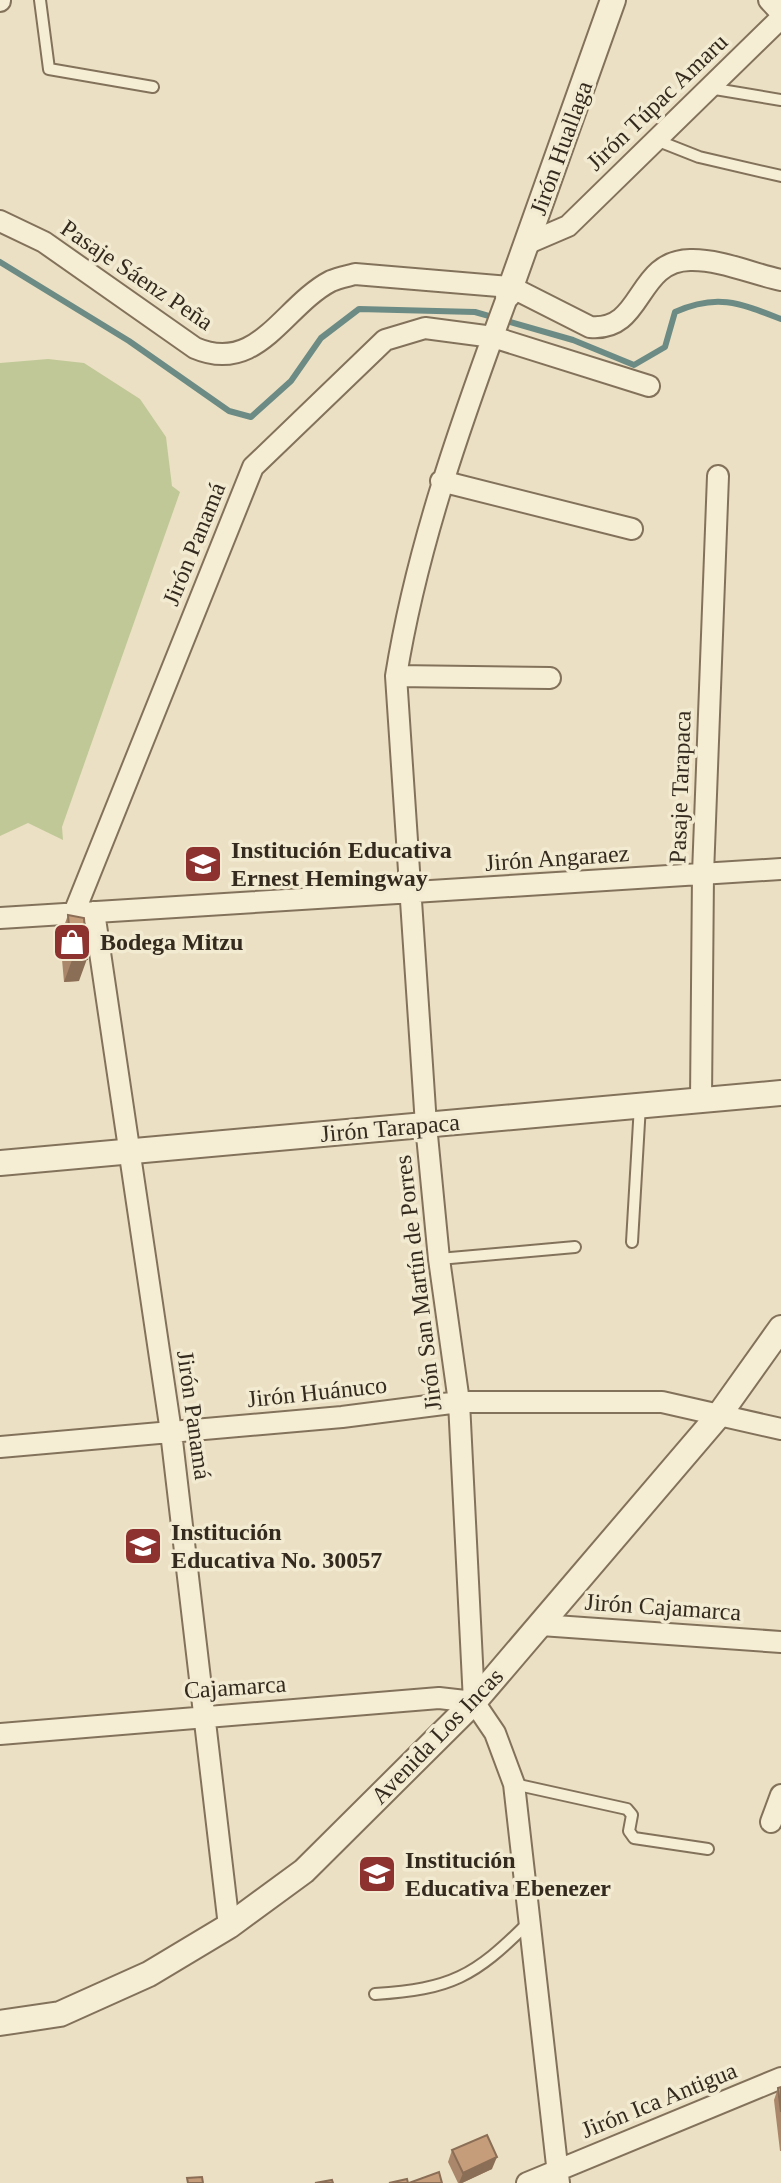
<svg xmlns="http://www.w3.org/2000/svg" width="781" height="2183" font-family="Georgia,serif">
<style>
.green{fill:#c1c898}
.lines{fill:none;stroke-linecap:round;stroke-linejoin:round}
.stream{stroke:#6c8b84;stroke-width:6}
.service-casing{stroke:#83725b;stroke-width:14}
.minor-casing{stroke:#83725b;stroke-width:24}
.tertiary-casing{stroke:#83725b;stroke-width:28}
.service{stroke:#f6edd5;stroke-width:10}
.minor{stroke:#f6edd5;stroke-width:20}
.tertiary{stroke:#f6edd5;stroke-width:24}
.wall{fill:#aa876a}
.shaded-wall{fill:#8b6e56}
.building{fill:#c69d7b;stroke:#8b6e56;stroke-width:2}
.labels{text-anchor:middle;stroke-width:7;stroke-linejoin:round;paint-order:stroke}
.street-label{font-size:24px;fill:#342a1e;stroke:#f3ead2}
.poi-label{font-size:24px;font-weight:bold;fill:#342a1e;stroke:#f3ead2;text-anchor:start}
</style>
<rect width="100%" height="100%" fill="#ebe0c3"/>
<path class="green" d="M48,359L84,363L140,399L166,437L172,486L180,492L62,827L63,840L28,823L0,836V363Z"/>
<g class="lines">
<path class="stream" d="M0,262L129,341L229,411L251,417L291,381L321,338L359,309L475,312L573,340L634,365L665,347L675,312C717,293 740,303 781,319"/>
<defs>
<path id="service" d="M40,0L49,69L153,87
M709,88L781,100
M656,140L699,157L781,176
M632,1242L640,1105
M439,1259L575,1247
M514,1784L627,1809L632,1815L629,1831L634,1838L708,1849
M375,1994C451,1989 474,1977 528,1923"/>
<path id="minor" d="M769,0L781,13
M0,1V0
M0,221L44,242L195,348C258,375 283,306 331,281C338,278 348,276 355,274L511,287L590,327C644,332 635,261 690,260C719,259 753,274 781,280
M526,244L568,226L781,18
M508,295C462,420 417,545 396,676L426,1125L439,1259L459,1402L474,1702L495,1733L514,1784L559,2183
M441,481L632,529
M396,676L550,678
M94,912L171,1432L229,1926
M74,913L253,467L385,340L425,328L493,337L649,386
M0,918L781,869
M701,1100L703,874L718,476
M0,1447L342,1417L459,1402H662L781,1429
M541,1625L781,1642
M0,1734L439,1698L474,1702
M771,1822L781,1795
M527,2183L781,2078"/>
<path id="tertiary" d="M508,295L613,0
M0,1163L781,1093
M0,2023L60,2014L149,1974L229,1926L304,1871L474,1702L719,1415L781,1328"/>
</defs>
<use href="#service" class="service-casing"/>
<use href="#minor" class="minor-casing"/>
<use href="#tertiary" class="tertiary-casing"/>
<use href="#service" class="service"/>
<use href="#minor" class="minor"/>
<use href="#tertiary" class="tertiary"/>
</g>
<path class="wall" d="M68,915L79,981L64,982L60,937Z
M781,2087V2151H780L774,2100L778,2088Z
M452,2150L492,2169L462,2183H458L448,2162Z"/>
<path class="shaded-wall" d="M87,959L79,981L64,982L72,960Z
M497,2157L492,2169L462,2183H459L463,2173Z"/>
<path class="building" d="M68,915L84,918L87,959L72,960Z
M781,2087V2112L778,2088Z
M487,2135L497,2157L463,2173L452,2150Z
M439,2172L442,2183H409Z
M202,2177L203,2183H188L187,2178Z
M407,2179L408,2183H389Z
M332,2180L333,2183H315Z"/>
<defs>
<symbol id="school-square" viewBox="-11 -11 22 22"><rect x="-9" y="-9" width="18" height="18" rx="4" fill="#8e322f" stroke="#f3ead2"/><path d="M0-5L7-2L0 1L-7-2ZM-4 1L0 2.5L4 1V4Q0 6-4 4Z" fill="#fff"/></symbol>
<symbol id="shop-square" viewBox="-11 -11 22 22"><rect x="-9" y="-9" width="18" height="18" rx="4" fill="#8e322f" stroke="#f3ead2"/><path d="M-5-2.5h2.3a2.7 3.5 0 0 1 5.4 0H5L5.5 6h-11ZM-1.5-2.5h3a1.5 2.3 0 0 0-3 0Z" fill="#fff"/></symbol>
</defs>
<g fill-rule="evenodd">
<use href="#school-square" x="181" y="842" width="44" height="44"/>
<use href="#shop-square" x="50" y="920" width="44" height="44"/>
<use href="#school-square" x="121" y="1524" width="44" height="44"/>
<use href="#school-square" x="355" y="1852" width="44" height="44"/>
</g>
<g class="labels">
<g class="street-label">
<text transform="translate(657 102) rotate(-44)" y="8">Jirón Túpac Amaru</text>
<text transform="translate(561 148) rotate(-70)" y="8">Jirón Huallaga</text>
<text transform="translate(137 275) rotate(34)" y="8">Pasaje Sáenz Peña</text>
<text transform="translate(194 544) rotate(-68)" y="8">Jirón Panamá</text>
<text transform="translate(680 787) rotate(-88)" y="8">Pasaje Tarapaca</text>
<text transform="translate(557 858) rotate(-4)" y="8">Jirón Angaraez</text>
<text transform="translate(390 1128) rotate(-5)" y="8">Jirón Tarapaca</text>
<text transform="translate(418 1283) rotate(-97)" y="8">Jirón San Martín de Porres</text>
<text transform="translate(317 1392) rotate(-6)" y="8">Jirón Huánuco</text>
<text transform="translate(194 1415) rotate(82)" y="8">Jirón Panamá</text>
<text transform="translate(663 1607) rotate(4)" y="8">Jirón Cajamarca</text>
<text transform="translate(235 1687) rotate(-4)" y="8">Cajamarca</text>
<text transform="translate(437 1736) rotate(-46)" y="8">Avenida Los Incas</text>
<text transform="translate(659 2100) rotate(-22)" y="8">Jirón Ica Antigua</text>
</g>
<g class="poi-label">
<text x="231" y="858">Institución Educativa<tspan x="231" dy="28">Ernest Hemingway</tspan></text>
<text x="100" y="950">Bodega Mitzu</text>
<text x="171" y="1540">Institución<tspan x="171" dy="28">Educativa No. 30057</tspan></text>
<text x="405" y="1868">Institución<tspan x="405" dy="28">Educativa Ebenezer</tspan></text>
</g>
</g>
</svg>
